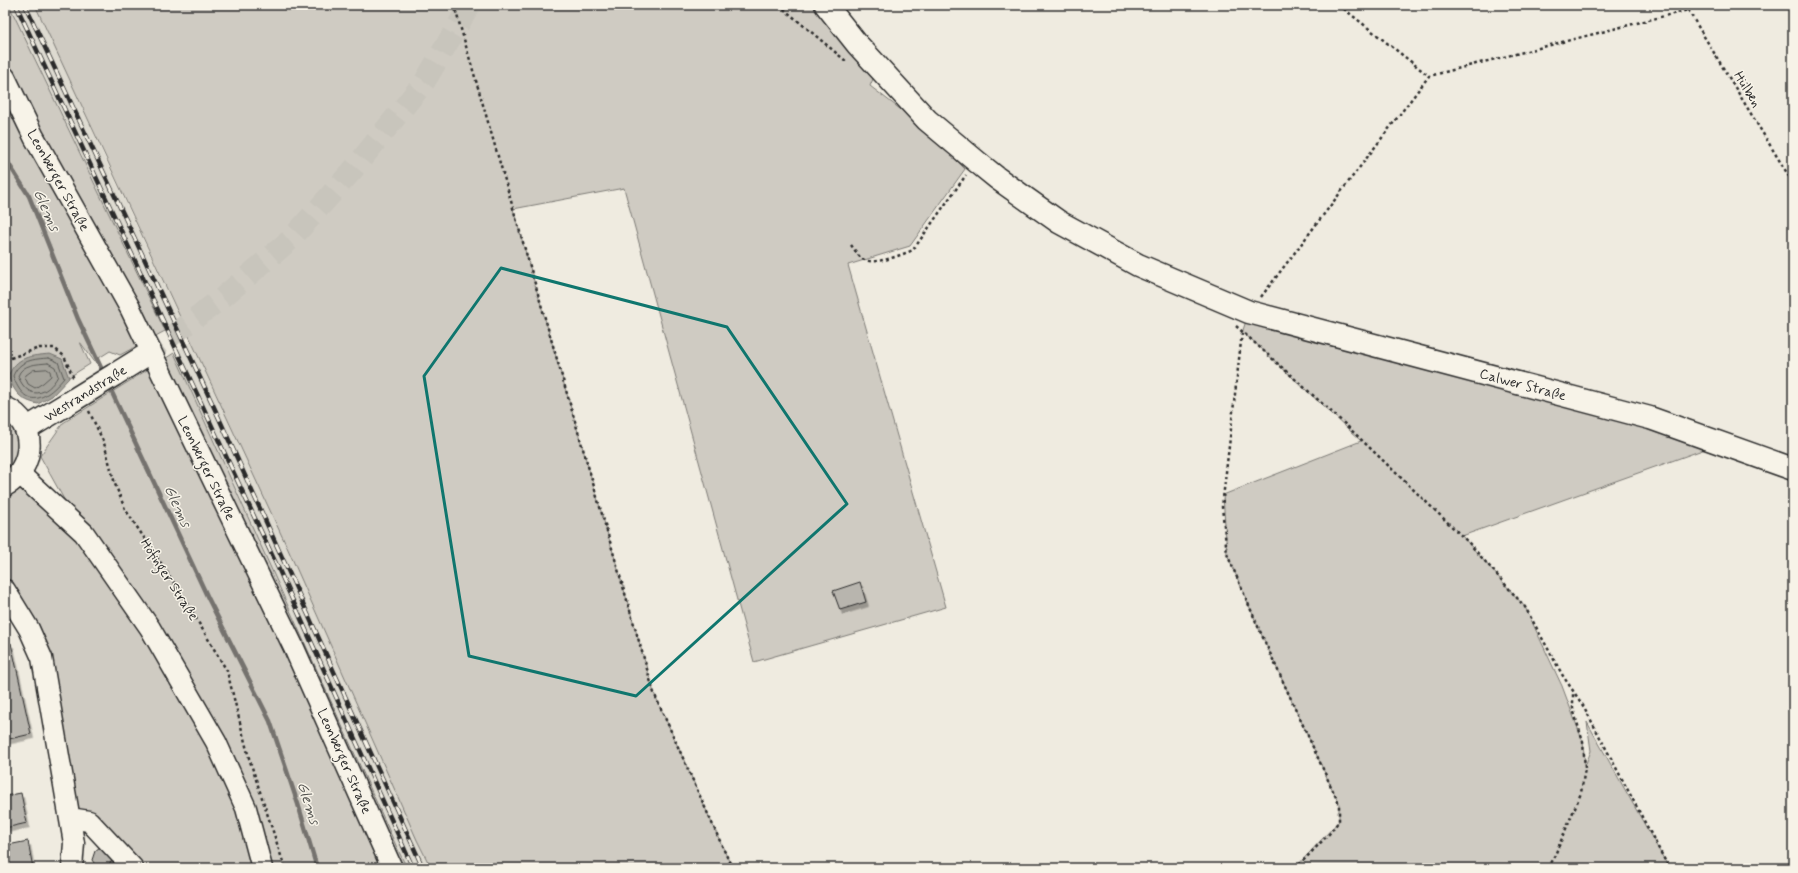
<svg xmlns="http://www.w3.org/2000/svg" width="1798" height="873" font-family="Mynerve,sans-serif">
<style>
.built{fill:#dedbd1}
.green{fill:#cfcbc2;stroke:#7d7b76}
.water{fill:#a4a29a;stroke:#74726e}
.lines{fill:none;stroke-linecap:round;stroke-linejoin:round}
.shore{stroke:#5b5b57;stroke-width:1}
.stream{stroke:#74726e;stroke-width:4.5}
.building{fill:#b8b5ae;stroke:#2b2b2b;filter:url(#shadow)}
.major-tunnel{stroke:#c8c5bc;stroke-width:22;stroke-dasharray:22 11;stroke-linecap:butt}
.minor-casing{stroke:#2b2b2b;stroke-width:23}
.major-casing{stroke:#2b2b2b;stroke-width:25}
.path{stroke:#2b2b2b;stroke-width:2.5;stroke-dasharray:3 3;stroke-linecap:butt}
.minor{stroke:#f7f3e8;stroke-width:20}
.major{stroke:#f7f3e8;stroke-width:22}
.rail-casing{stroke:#2b2b2b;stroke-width:4.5}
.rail{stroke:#f7f3e8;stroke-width:3;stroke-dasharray:9;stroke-linecap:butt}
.major-bridge-casing{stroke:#2b2b2b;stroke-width:25;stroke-linecap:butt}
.major-bridge{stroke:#f7f3e8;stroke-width:22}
.marked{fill:none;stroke:#0f766e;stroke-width:3;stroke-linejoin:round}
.labels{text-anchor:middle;stroke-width:3;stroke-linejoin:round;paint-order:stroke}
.street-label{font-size:14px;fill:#2b2b2b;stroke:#f7f3e8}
.water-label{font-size:15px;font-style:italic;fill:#555552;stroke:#f7f3e8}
</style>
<defs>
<filter id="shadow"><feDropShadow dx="2.5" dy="4.5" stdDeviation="0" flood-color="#0004"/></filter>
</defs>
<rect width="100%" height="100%" fill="#efebe0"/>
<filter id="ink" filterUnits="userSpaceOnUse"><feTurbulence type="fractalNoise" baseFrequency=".025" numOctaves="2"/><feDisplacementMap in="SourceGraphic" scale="8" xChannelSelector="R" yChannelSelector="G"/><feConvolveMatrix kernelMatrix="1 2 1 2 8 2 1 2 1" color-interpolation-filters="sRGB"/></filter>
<g filter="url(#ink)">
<path class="built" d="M9,5H35L57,51L106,161L180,319L165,331Z
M191,342L287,547L417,840L431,868H407L398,850L174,353Z"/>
<path class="green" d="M5,5H9L165,331L120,355L110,351L94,361L80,342L90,364L42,394L5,371V62L7,60L5,57Z
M35,5H812L873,79L870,86L922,126L965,169L910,246L848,265L946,607L754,662L624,188L513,209L654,693L732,868H431L417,840L287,547Z
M1249,312L1722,443L1462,536L1525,607L1562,686L1583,742L1585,766L1591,751L1587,722L1669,868H1295L1339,821V804L1259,629L1227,554L1223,495L1361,441L1251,339L1242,333Z
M174,353L398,850L407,868H126L70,818L23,603L10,581L5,577V481L9,479L81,530L40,456L63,423Z
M5,417C21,434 24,455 5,471Z"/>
<path class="water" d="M50,354L62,359L69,378L52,396L38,404C20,400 15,393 8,376C17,356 30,356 50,354Z"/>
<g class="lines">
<path class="shore" d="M49,358L58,362L64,378C45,401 25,410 13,376C19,360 34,359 49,358Z
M48,363L55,367L58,376C47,396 28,401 18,376C22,364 37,364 48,363Z
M47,369L50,371L51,376L43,383L35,388L28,384L25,377L26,375L33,370Z"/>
<path class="stream" d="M5,158L29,196L78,319L104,374
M108,384L208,598L270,721L298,804L317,868"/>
</g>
<path class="building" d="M860,582L866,602L840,610L833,591Z
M11,643L31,734L5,740V645Z
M21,793L27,823L5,828V796Z
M5,832H6L8,845L28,841L33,868H5Z
M100,847L113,859L109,865L103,868L96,866L92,860L95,851Z"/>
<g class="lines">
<path class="major-tunnel" d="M143,357L222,298L291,239L352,171L425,81L470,5"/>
<defs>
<path id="minor" d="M5,77L34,137L130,308L294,648L392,868
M20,474L84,533L150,628L216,742L246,808L262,868
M5,590L29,629L42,658L74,843L72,868
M70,818L89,821L133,868"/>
<path id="major" d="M826,5L857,44L927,120L976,161L997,178L1059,222L1138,265L1249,312L1650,418L1793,469
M114,375L143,357
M5,408C38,422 35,469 5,485
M26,429L75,399"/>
</defs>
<use href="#minor" class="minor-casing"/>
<use href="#major" class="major-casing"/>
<path class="path" d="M454,5L654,693L732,868
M779,5L847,62
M1339,5L1429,76
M1685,5L1793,183
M851,245C854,249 857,254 861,258C872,267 901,255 913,250L966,175
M1261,297L1429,76L1688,10L1697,5
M1236,326L1346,425L1469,543L1525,607L1563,676L1584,707L1669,868
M1242,333L1222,507L1227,554L1259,629L1339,804V821L1329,834L1296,868
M5,360L39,348H54L64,356L74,379
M89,411L104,443L115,484L125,509L184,598L227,671L249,758L285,868
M1547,868L1555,855L1581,793L1585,768L1583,742L1573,709V690"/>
<use href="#minor" class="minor"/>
<use href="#major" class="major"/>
<defs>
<path id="rail" d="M16,5L279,570L413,868
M25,5L213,405L423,868"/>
</defs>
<use href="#rail" class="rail-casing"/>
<use href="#rail" class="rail"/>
<defs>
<path id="major-bridge" d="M75,399L114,375"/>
</defs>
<use href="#major-bridge" class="major-bridge-casing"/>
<use href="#major-bridge" class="major-bridge"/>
</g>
</g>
<path class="marked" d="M501,268L727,327L847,504L636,696L469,656L424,376Z"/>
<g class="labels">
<g class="street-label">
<text transform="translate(1748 89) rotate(59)" y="5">Hülben</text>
<text transform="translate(59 180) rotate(61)" y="5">Leonberger Straße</text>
<text transform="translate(1523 384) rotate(15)" y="5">Calwer Straße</text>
<text transform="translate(85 393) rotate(-32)" y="5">Westrandstraße</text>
<text transform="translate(207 468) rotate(64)" y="5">Leonberger Straße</text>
<text transform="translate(170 579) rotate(57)" y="5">Höfinger Straße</text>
<text transform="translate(345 761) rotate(66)" y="5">Leonberger Straße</text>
</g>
<g class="water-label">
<text transform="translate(47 210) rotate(66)" y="5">Glems</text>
<text transform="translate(178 506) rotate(65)" y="5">Glems</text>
<text transform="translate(309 803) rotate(72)" y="5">Glems</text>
</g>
</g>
<rect width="1798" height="873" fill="none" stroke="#f7f3e8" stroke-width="20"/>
<rect x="10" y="10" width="1778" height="853" fill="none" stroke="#2b2b2b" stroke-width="1.5" filter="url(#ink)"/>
</svg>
